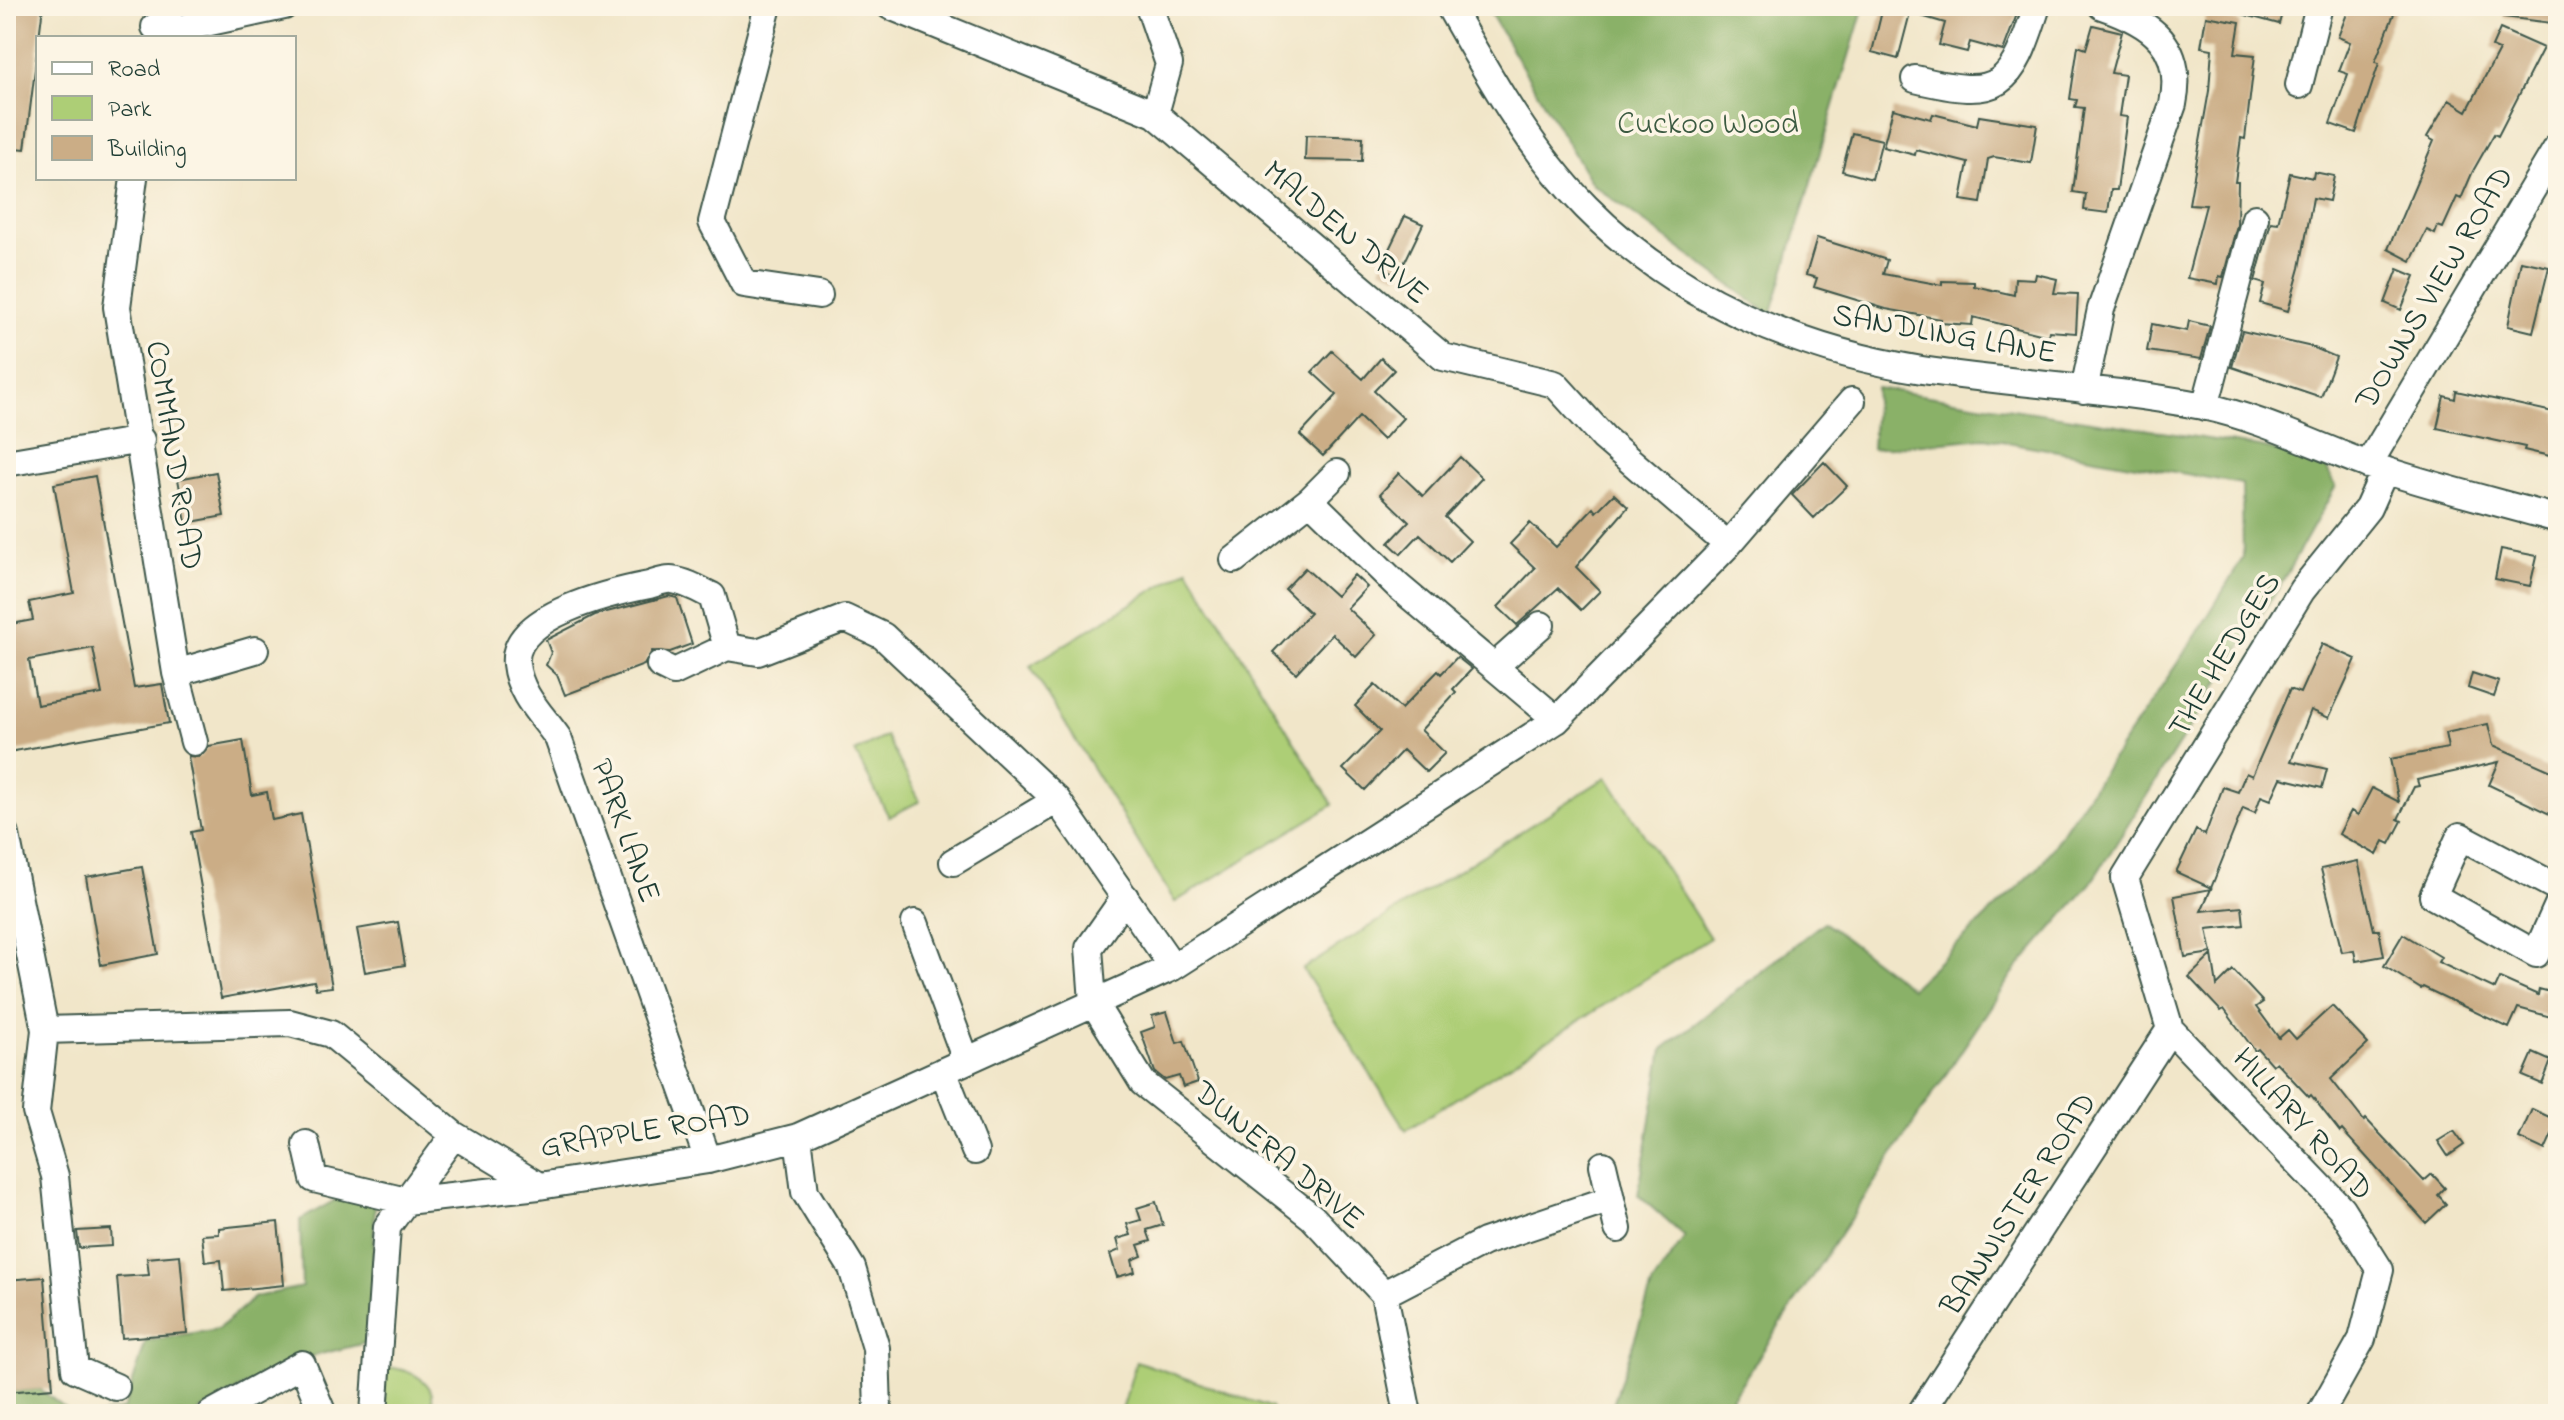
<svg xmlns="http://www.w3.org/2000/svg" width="2564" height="1420" font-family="'Indie Flower',sans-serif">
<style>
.green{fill:#adce76;stroke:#668655;stroke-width:2}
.forest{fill:#8ab167;stroke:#54774e;stroke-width:2}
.building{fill:#cbad86;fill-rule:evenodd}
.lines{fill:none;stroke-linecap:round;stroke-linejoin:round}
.minor-casing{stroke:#3e564a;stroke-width:30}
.minor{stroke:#fff;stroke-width:26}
.labels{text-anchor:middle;stroke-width:7;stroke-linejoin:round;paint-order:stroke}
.park-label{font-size:32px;fill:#3b5a41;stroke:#fcf5e5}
.street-label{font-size:32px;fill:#1f3d34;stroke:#fcf5e5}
</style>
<rect width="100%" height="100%" fill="#fcf5e5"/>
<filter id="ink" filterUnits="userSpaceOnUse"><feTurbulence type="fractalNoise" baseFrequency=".0125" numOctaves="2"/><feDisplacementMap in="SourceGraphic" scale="16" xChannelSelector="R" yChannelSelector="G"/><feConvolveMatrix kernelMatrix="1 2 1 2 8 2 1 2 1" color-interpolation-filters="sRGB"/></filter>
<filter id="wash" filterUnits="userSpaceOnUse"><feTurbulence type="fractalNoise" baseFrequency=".006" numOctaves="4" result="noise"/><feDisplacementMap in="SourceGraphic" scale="32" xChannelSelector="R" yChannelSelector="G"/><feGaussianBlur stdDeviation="1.8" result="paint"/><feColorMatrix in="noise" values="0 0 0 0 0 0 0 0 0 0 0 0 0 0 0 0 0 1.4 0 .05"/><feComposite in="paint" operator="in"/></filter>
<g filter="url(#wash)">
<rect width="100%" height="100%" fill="#f1e6c9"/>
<path class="green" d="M1188,569L1333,805L1175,902L1030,666Z
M886,736L920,801L889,817L855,752Z
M1607,777L1710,938L1406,1130L1303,969Z
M1136,1361L1272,1408L1273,1414H1121Z
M385,1367C408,1368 446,1384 427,1414H384Z"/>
<path class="forest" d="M1486,6H1864L1771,315L1592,184Z
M1876,388L2260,447L2323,462L2336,486L2281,584L2091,883L2013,973L1721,1414H1610L1653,1283L1685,1237L1638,1195L1663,1049L1824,922L1911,988L2039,867L2197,634L2243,558L2242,484L1985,438L1872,449Z
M344,1195L375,1204L370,1342L288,1362L194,1414H102L124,1409L146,1341L218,1329L255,1297L302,1287L300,1220Z
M40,1389L72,1414H6V1392Z"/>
<g id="blocks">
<path class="building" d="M6,6H43L25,149L6,147Z
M1904,6H1947L1981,15L1985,6L2017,14L2003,51L1970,42L1967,52L1939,45L1945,23L1904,11Z
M2232,6H2284L2279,24L2231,11Z
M2350,6L2396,9L2375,62L2379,63L2356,133L2330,124L2348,74L2339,71L2350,42L2338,37Z
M2504,6H2554L2552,23L2503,17Z
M1883,7L1910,13L1898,59L1872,52Z
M2206,16L2240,22L2235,53L2255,55L2245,139L2241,138L2235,182H2238L2237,225L2223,277L2219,276L2218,284L2187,278L2206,205L2189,204L2209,91L2212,49L2201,47Z
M2093,25L2122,32L2111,73L2125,75L2119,116L2127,117L2117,190H2111L2108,213L2084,210L2086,194L2073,192L2084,108L2075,107L2077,100L2070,99L2078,46L2086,49Z
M2500,29L2543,48L2498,136L2494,134L2473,171L2461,199L2457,197L2443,228L2438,226L2435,234L2427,230L2411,261L2388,249L2434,141L2427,137L2449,100L2467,111L2499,50L2492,47Z
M1893,109L1931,119L1933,114L1977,125L1979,116L2037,125L2031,163L1994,157L1988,159L1981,203L1961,200L1968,163L1916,150L1915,155L1883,147Z
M1852,133L1882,140L1872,179L1842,171Z
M1306,135L1363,137L1362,161L1305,160Z
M2314,172L2334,176L2329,201L2313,198L2300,268L2288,311L2260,303L2265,284L2255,281L2271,222L2278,223L2290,173L2313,178Z
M1405,216L1423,224L1398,276L1380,268Z
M1817,238L1887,260L1883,274L1942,285V281L1974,282V286L2014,295L2015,278L2035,279L2036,274L2057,279L2054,293L2078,294L2076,333L2049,331L2048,336L1973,317L1972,325L1940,323L1941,319L1886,309L1814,287L1817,278L1806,275Z
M2521,261L2549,267L2533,332L2508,326Z
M2398,269L2415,276L2401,310L2385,303Z
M2189,321L2210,326L2201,359L2147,351L2152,324L2187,331Z
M2242,331L2312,347L2336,357L2321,397L2232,367Z
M1332,351L1363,379L1381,358L1394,370L1374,391L1403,418L1383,440L1359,417L1323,456L1300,435L1337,395L1312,372Z
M2456,391L2558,413V458L2524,450L2525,447L2437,428L2444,396L2455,399Z
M1460,457L1482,478L1445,517L1470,541L1450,562L1420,534L1401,554L1389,543L1409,522L1380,494L1399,473L1423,496Z
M1824,462L1847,486L1814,518L1792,495Z
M216,472L224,516L186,523L178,479Z
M95,476L134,688L162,684L169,723L9,752L6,625L33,620L29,602L74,593L54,484ZM93,648L102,694L37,705L29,660Z
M1614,494L1628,507L1576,567L1600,591L1581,610L1558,588L1517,625L1498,607L1535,568L1510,544L1530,523L1556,547L1593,508L1596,512Z
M2501,549L2537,556L2530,586L2495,579Z
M1305,568L1336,596L1354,575L1367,587L1347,608L1376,635L1356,657L1332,634L1296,673L1273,652L1310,613L1285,589Z
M669,596L677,598L692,644L670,652L652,651L644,665L565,695L557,675L546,665L551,653L546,640L595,615Z
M2322,644L2356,659L2329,718L2311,710L2291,761L2327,769L2322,788L2281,778L2271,800L2261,796L2255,813L2243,808L2211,888L2176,872L2196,830L2205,835L2223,787L2238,792L2246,773L2252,776L2290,689L2300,693Z
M1457,657L1472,669L1453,689L1456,692L1421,730L1445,753L1426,772L1403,750L1365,790L1343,769L1380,731L1355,706L1375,685L1401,709L1438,671L1441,674Z
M2472,673L2499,682L2494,697L2468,688Z
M2488,724L2493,745L2558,774V818L2489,785L2499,762L2417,780L2419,786L2414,787L2398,819L2402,821L2390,844L2384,841L2377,855L2339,834L2351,811L2358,815L2372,788L2399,802L2390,759L2448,748L2445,733Z
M243,740L252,795L267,792L272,820L301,814L332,987L316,989L314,981L221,998L191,832L201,830L188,756L199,757L209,746Z
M2358,861L2374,930H2379L2384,956L2356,961L2354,950L2342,952L2321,869Z
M142,867L158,954L101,965L86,877Z
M2211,889L2201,911L2242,907L2244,925L2207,929L2212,953L2185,957L2174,896Z
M398,922L405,965L365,972L357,929Z
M2403,934L2441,957L2438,962L2495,989L2500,978L2538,995L2539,989L2558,994V1019L2518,1008L2509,1028L2423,987L2421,989L2384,966Z
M2212,955L2217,986L2233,970L2263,1002L2256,1007L2279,1038L2288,1030L2296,1039L2332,1006L2368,1044L2331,1079L2364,1121L2366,1119L2424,1181L2432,1174L2445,1188L2438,1195L2446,1204L2426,1223L2342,1130L2340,1132L2311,1095L2309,1097L2276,1062L2272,1065L2258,1049L2255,1051L2224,1009L2221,1011L2189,977Z
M1167,1012L1177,1043L1184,1041L1198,1082L1183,1087L1179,1076L1165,1080L1155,1072L1141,1032L1155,1027L1152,1016Z
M2533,1053L2551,1061L2542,1084L2523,1076Z
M2532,1109L2558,1121L2545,1150L2519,1138Z
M2454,1131L2464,1145L2448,1156L2438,1141Z
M1156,1202L1163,1225L1147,1230L1151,1241L1138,1245L1142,1256L1132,1260L1135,1272L1117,1277L1110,1254L1120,1250L1117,1239L1131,1235L1127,1224L1141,1220L1137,1208Z
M278,1222L284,1285L224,1291L221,1260L205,1262L202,1235L219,1234V1228Z
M111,1229L112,1246L79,1248L77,1231Z
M180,1255L187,1333L122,1338L117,1277L149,1275L147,1258Z
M44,1277L53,1388L6,1392V1280Z"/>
</g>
</g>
<g filter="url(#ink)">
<use href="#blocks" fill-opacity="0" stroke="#3e564a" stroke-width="2"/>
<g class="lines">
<defs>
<path id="minor" d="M768,6L712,222L744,284L819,295
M890,6L1155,114L1443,357L1555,384L1604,438L1728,545
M1149,6L1169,64L1155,114
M1449,6C1489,76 1529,149 1586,207C1676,298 1798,350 1922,370C2015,384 2110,388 2203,406C2260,418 2312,444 2366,464C2429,486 2494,501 2558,519
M155,27L182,28L284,6
M1915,79C2001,100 2011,88 2037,6
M2299,85L2319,6
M134,178L117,307L176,673L194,742
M2084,390L2101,309L2173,104C2185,46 2152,23 2102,6
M2205,407L2255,218
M6,463L141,440
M2368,465L2558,146
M1310,500L1398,586L1557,720
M1234,560L1310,500L1337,473
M660,665L674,672L727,647
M1494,667L1541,625
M176,673L255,650
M6,835L45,1030L36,1112L55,1176L75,1369L116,1387
M953,862L1057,800
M2558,888L2460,836L2433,896L2536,954L2558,905
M1125,897L1089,948L1093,1002L1143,1083L1312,1217L1384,1294L1408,1414
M915,923L966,1060
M45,1030L290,1023L331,1034L454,1135L539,1186L708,1160L798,1137L1173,967L1557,720L1728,545L1852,401
M943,1071L975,1151
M798,1137L805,1192L852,1268L876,1348L878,1411L875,1414
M306,1144L314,1179L406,1201L539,1186
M708,1160L558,738C542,715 519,694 516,664C511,615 613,592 649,585C656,583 665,579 672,580C687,582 700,590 712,596L727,647L758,652L845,618L883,636L1057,800L1173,967
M1603,1165L1618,1229
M1384,1294L1484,1242L1611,1199
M211,1414L302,1364L323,1414
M374,1414L387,1227L454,1135
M1920,1414L2170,1029
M2320,1414L2362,1339L2380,1270L2341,1208L2170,1029L2125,878L2302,590L2368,508L2385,470"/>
</defs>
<use href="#minor" class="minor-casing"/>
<use href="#minor" class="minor"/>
</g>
</g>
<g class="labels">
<g class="park-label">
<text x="1708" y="133">Cuckoo Wood</text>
</g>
<g class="street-label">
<text transform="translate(1347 231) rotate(40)" y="11">MALDEN DRIVE</text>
<text transform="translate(2433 287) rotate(-59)" y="11">DOWNS VIEW ROAD</text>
<text transform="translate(1945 332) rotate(10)" y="11">SANDLING LANE</text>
<text transform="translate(176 455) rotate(81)" y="11">COMMAND ROAD</text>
<text transform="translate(2223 654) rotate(-59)" y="11">THE HEDGES</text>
<text transform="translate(627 830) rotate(70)" y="11">PARK LANE</text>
<text transform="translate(2304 1123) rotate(48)" y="11">HILLARY ROAD</text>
<text transform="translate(645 1129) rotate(-9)" y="11">GRAPPLE ROAD</text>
<text transform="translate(1280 1154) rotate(40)" y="11">DUNERA DRIVE</text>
<text transform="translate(2017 1203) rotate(-57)" y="11">BANNISTER ROAD</text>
</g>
</g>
<rect width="2564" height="1420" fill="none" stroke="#fcf5e5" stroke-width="32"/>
<rect x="36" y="36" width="260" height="144" fill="#fcf5e5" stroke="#a4ab9e" stroke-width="2"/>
<rect x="52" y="62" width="40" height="12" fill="#ffffff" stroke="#a4ab9e" stroke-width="2"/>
<text x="108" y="76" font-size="24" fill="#1f3d34">Road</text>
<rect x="52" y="96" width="40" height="24" fill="#adce76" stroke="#a4ab9e" stroke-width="2"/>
<text x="108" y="116" font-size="24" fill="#1f3d34">Park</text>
<rect x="52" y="136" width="40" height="24" fill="#cbad86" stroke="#a4ab9e" stroke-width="2"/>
<text x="108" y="156" font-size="24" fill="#1f3d34">Building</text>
</svg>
